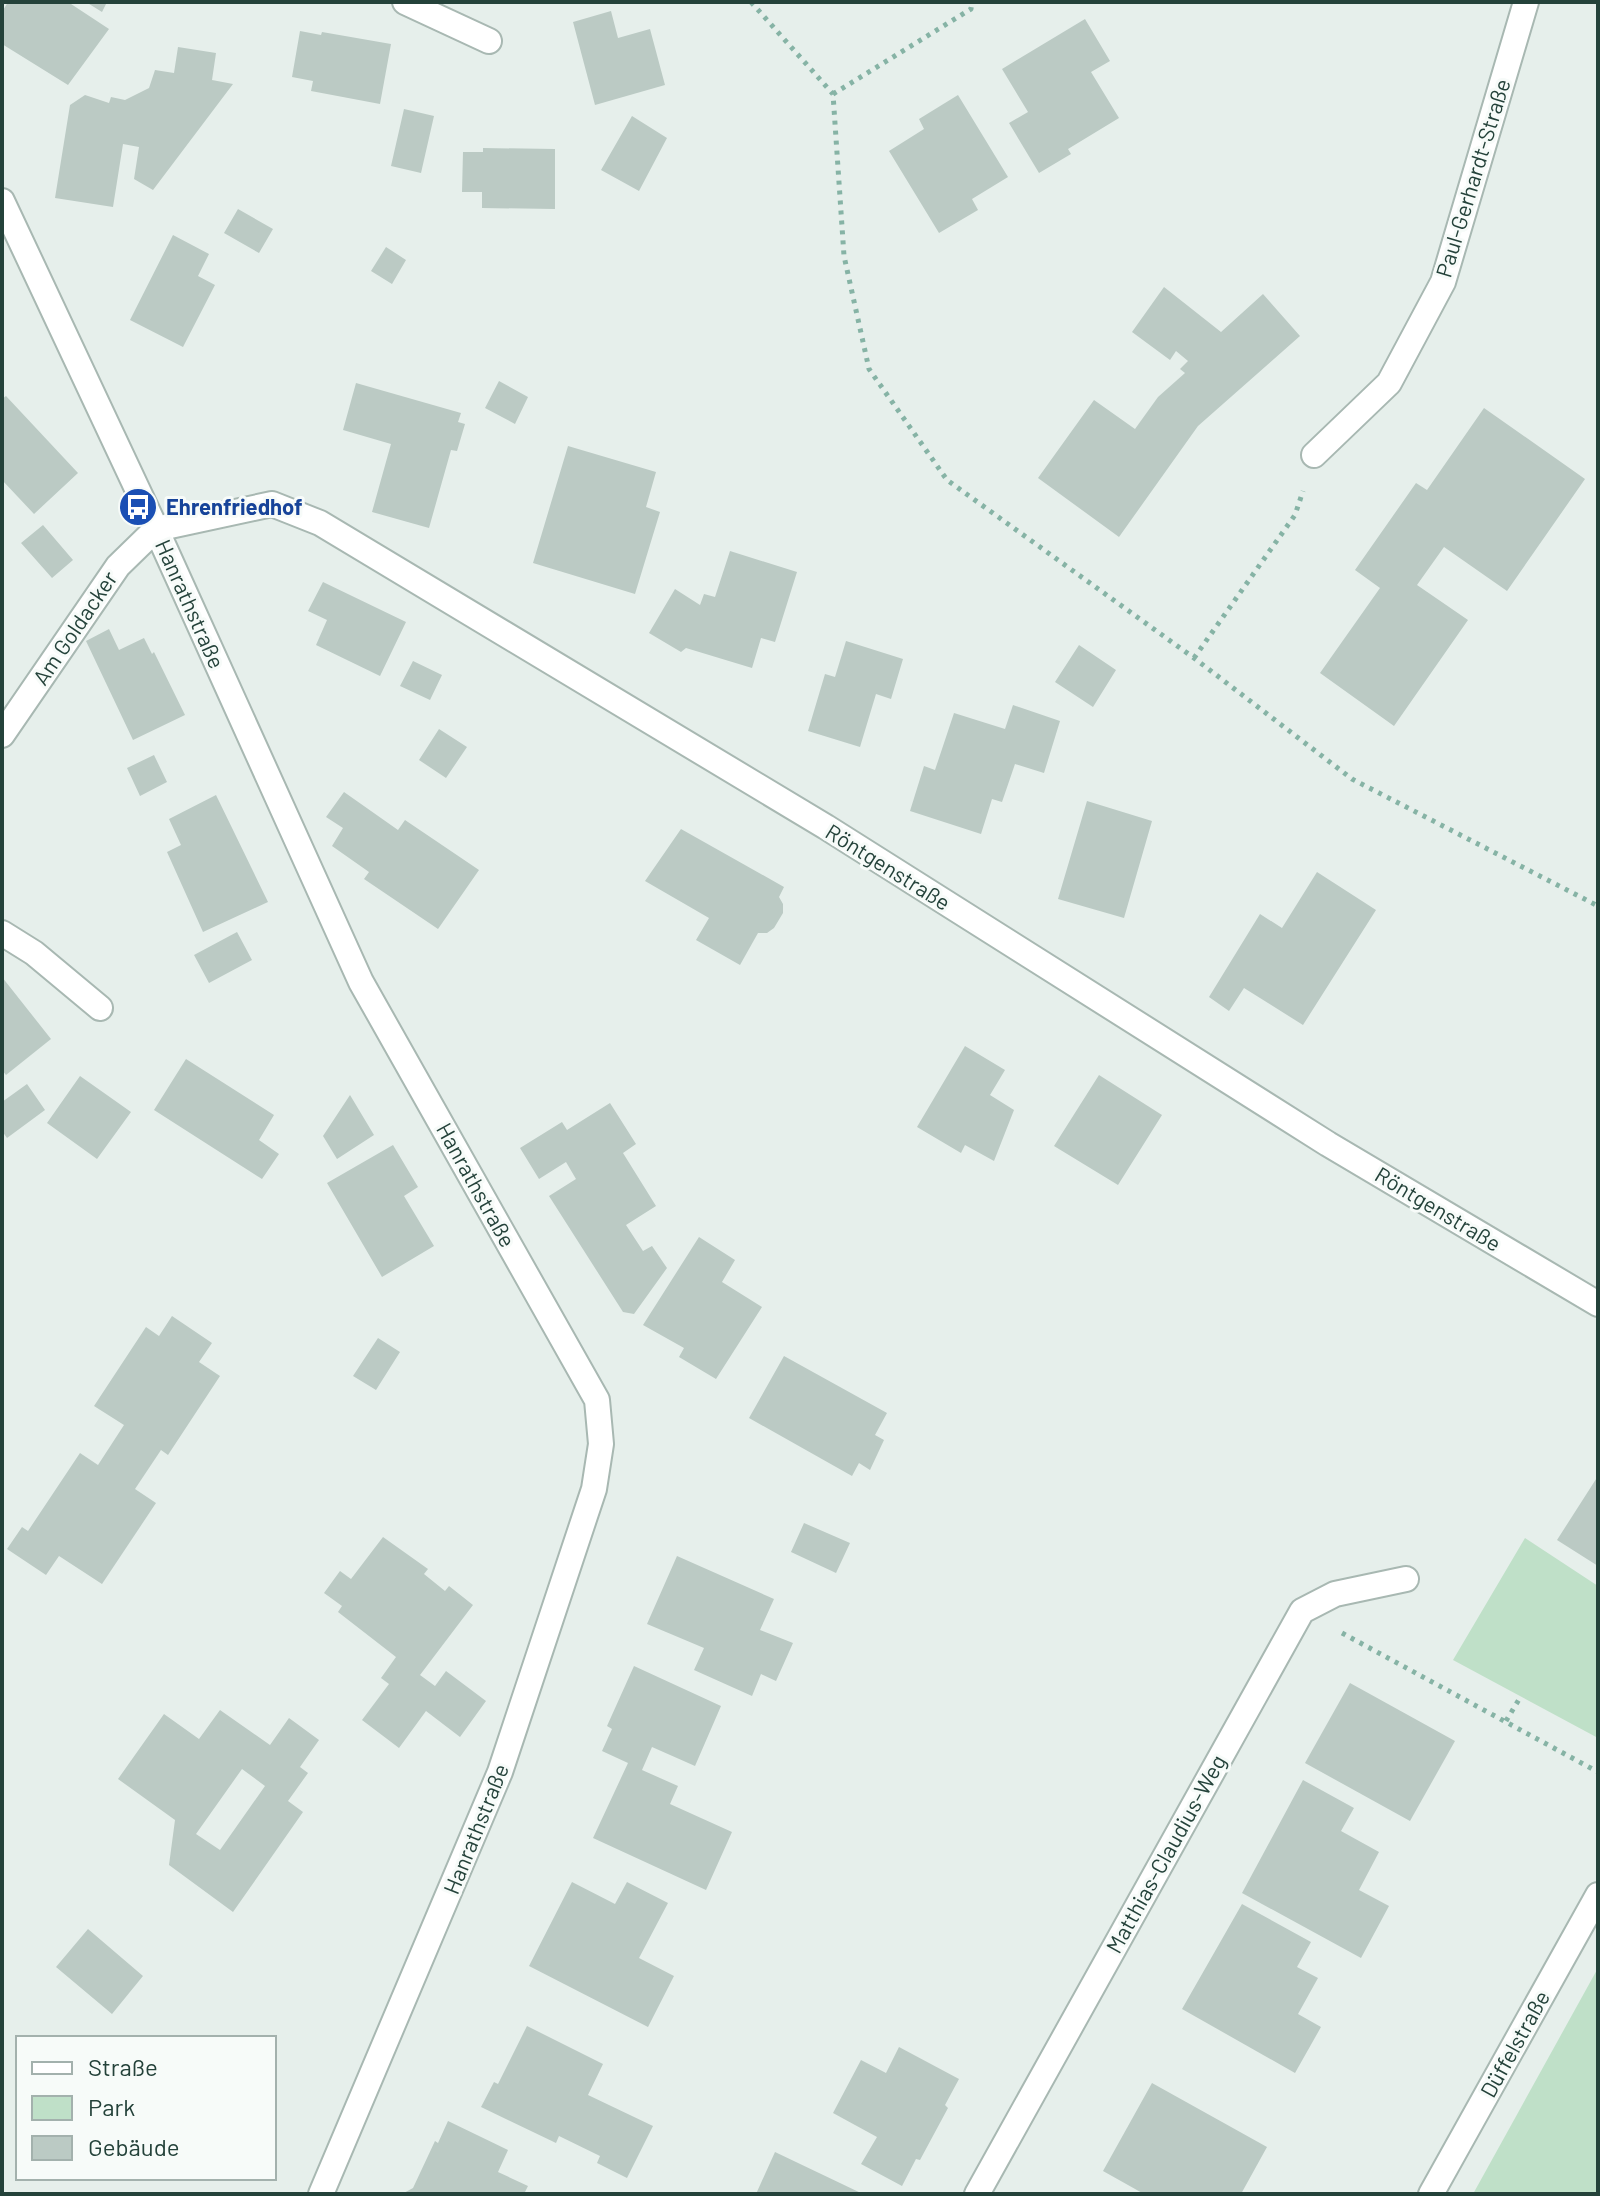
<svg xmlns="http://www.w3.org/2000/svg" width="1600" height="2196" font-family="Barlow,sans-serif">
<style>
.green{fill:#bfe0c8}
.building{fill:#bbcac4;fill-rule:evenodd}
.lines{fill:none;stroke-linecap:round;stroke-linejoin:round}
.service-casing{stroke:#a8b8b2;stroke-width:28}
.minor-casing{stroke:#a8b8b2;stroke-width:28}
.path{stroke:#86b3a5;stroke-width:5;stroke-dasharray:4 6;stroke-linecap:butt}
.service{stroke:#fff;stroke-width:24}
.minor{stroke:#fff;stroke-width:24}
.labels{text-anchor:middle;stroke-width:6;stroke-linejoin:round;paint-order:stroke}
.street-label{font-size:22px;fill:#24423a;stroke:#f7fbf9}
.transit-label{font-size:22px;font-weight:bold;fill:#164399;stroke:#f7fbf9;text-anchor:start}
</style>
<rect width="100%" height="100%" fill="#e6efeb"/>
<path class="green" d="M1525,1538L1598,1586V1738L1453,1660Z
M1598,1968V2194H1473Z"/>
<path class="building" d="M8,2H68L109,29L68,85L2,44V12Z
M86,2H107L102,12Z
M611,11L618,38L650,29L665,85L595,105L573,22Z
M1085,19L1110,61L1091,72L1119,118L1068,149L1071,154L1039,173L1009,123L1028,112L1002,69Z
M300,31L321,35L322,32L391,44L380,104L311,91L313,81L292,77Z
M178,47L216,53L212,80L233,84L153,190L134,179L139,147L123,144L113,207L55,198L70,105L85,95L109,103L111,97L125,100L149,88L155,70L174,73Z
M958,95L1008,177L972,199L978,210L939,233L889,151L924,129L919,119Z
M404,109L434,116L421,173L391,166Z
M632,116L667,138L639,191L601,170Z
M483,148L555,149V209L482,208V192H462L463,152H483Z
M238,209L273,229L259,253L224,233Z
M173,235L209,254L198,276L215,285L183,347L130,320Z
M386,247L406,260L392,284L371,271Z
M1164,287L1221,332L1263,294L1300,336L1198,426L1119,537L1038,478L1094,400L1135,429L1158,397L1185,373L1180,369L1188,361L1176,351L1170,360L1132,332Z
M499,381L528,397L515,424L485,408Z
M356,383L461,413L458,422L465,424L457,451L451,450L429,528L372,512L391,444L343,430Z
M6,396L78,473L34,514L2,480V399Z
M1484,408L1585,479L1507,591L1444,547L1417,585L1468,620L1394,726L1320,673L1380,588L1355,570L1416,483L1427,490Z
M568,446L656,472L646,507L660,512L635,594L533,563Z
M43,525L73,560L52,578L21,543Z
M730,551L797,572L775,642L761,638L752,668L686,648L681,652L649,633L675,589L700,605L704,594L715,597Z
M323,582L406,622L380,676L316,645L327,620L308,611Z
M109,629L119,650L144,638L152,654L154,652L185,715L133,740L86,641Z
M846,641L903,659L891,699L876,694L860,747L808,731L825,674L835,677Z
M1079,645L1116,670L1093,707L1055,682Z
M413,661L442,675L430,700L400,686Z
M1013,705L1060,721L1044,773L1015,764L1002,802L992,799L981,834L910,811L924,766L935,770L954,713L1005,729Z
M439,729L467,747L446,778L419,760Z
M154,755L167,782L140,796L127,768Z
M344,792L398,830L405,820L479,870L438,929L364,879L369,872L332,846L343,828L326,817Z
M216,795L268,902L203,932L167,852L181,845L169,819Z
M1087,801L1152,821L1124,918L1058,899Z
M681,829L784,887L779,897L783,904V913L774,928L767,933H758L740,965L696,940L709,918L645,881Z
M1317,872L1376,910L1303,1025L1244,988L1229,1011L1209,997L1260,914L1282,928Z
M237,932L252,960L209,983L194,955Z
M2,977L51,1039L6,1075L2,1070Z
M965,1046L1005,1070L990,1095L1014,1110L994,1161L965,1145L961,1153L917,1127Z
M186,1059L274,1115L259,1140L279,1154L262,1179L154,1110Z
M1099,1075L1162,1115L1118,1185L1054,1146Z
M80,1076L131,1112L97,1159L47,1123Z
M27,1084L45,1110L7,1138L2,1131V1102Z
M350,1095L374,1135L337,1159L323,1136Z
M610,1103L636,1144L623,1153L656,1206L626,1225L643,1251L652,1246L667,1268L634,1314L623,1312L549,1196L576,1179L566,1162L539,1179L520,1148L562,1122L567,1130Z
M393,1145L418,1187L404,1196L434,1246L382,1277L327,1183Z
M699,1237L735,1260L722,1282L762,1307L716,1379L679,1357L684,1348L643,1325Z
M172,1316L212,1343L199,1362L220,1376L168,1455L161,1450L135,1489L156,1503L102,1584L59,1556L46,1575L7,1549L22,1527L28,1531L80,1453L98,1465L124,1425L94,1406L146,1327L159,1336Z
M378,1338L400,1352L376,1390L353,1376Z
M784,1356L887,1413L875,1435L884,1440L870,1470L859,1463L852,1476L749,1418Z
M1598,1476V1566L1557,1540Z
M804,1523L850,1543L836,1573L791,1552Z
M383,1537L428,1569L424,1574L445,1591L449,1586L473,1605L420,1675L435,1686L446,1671L486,1701L460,1737L426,1711L399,1748L362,1720L389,1684L381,1678L396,1657L338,1612L342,1606L324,1593L340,1571L351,1579Z
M677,1556L774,1599L760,1630L793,1643L776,1681L761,1674L752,1696L694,1670L704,1648L647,1624Z
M634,1666L721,1706L695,1766L652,1747L642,1770L678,1786L670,1804L732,1832L706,1890L593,1838L628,1763L602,1751L612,1729L607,1726Z
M1350,1683L1455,1741L1410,1821L1305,1763Z
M220,1710L270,1745L289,1718L319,1740L300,1767L308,1773L288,1801L303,1812L233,1912L169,1865L175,1820L118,1779L164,1714L199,1739ZM242,1769L265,1786L220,1850L196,1834Z
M1303,1780L1354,1808L1341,1831L1379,1852L1359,1890L1389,1906L1361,1958L1242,1893Z
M572,1882L615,1904L627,1882L668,1903L639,1958L674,1976L648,2027L529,1966Z
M1242,1904L1311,1942L1297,1967L1318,1978L1298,2014L1321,2027L1295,2073L1182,2009Z
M88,1929L143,1976L112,2014L56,1967Z
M527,2026L603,2064L588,2095L653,2126L627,2178L597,2163L600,2156L559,2136L556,2143L481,2107L494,2082L498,2084Z
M899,2047L959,2079L945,2105L948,2108L920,2160L916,2159L902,2186L861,2164L877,2137L833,2113L861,2060L886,2073Z
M1152,2083L1267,2147L1241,2194H1144L1103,2171Z
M448,2121L508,2150L498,2172L528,2186L524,2194H402L413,2188L435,2141L438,2143Z
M775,2152L863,2194H756Z"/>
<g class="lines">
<defs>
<path id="service" d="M2,735L118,566L156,529
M2,933L34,953L100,1008"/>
<path id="minor" d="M405,2L489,41
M2,201L156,529L361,982L597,1400L601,1444L594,1489L500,1772L321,2194
M1314,455L1389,383L1443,282L1526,2
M156,529L272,504L320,523L826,827L1328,1144L1598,1304
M977,2194L1302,1611L1335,1594L1406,1579
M1431,2194L1598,1895"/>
</defs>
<use href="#service" class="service-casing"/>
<use href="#minor" class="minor-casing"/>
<path class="path" d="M751,2L833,94L844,256L869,369L947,480L1194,658L1352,779L1598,906
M833,94L971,9L972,2
M1194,658L1295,515L1303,491
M1342,1633L1598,1772
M1506,1721L1521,1696"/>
<use href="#service" class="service"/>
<use href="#minor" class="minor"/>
</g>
<defs>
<symbol id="bus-disc" viewBox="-11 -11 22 22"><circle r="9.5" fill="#1a4fb4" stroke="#f7fbf9"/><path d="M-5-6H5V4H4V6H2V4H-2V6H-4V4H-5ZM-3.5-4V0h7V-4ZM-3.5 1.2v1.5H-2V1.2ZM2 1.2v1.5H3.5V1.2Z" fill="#fff"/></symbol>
</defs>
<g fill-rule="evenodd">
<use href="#bus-disc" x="116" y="485" width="44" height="44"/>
</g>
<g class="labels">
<g class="street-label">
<text transform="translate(1473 178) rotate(-73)" y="8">Paul-Gerhardt-Straße</text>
<text transform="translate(190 604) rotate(66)" y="8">Hanrathstraße</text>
<text transform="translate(75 628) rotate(-56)" y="8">Am Goldacker</text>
<text transform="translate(888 867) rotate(32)" y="8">Röntgenstraße</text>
<text transform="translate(476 1185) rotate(61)" y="8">Hanrathstraße</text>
<text transform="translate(1438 1209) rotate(31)" y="8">Röntgenstraße</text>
<text transform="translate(476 1829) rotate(-68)" y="8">Hanrathstraße</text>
<text transform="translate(1166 1854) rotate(-61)" y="8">Matthias-Claudius-Weg</text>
<text transform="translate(1515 2044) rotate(-61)" y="8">Düffelstraße</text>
</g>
<g class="transit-label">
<text x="166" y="515">Ehrenfriedhof</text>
</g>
</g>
<rect width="1600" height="2196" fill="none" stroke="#24423a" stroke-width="8"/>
<rect x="16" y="2036" width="260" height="144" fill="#f7fbf9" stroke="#a3b1ad" stroke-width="2"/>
<rect x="32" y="2062" width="40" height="12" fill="#ffffff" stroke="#a3b1ad" stroke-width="2"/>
<text x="88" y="2076" font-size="24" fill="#24423a">Straße</text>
<rect x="32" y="2096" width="40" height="24" fill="#bfe0c8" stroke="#a3b1ad" stroke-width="2"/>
<text x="88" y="2116" font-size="24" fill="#24423a">Park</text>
<rect x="32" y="2136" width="40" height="24" fill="#bbcac4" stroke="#a3b1ad" stroke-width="2"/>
<text x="88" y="2156" font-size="24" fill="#24423a">Gebäude</text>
</svg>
